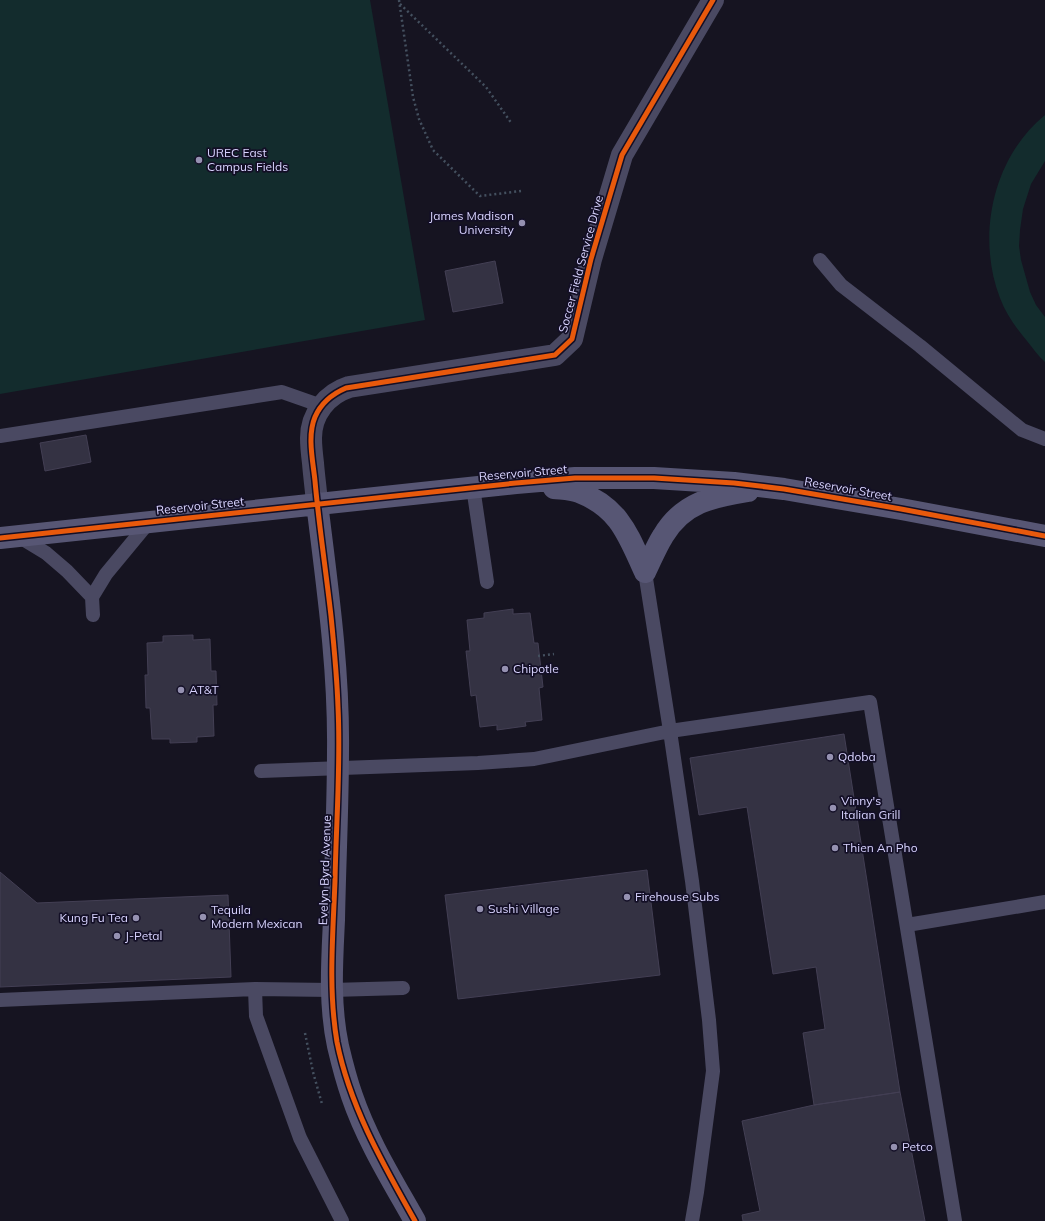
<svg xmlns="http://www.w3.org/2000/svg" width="1045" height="1221" font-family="Mulish,sans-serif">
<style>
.green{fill:#132c2d}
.building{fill:#343243;stroke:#433f54}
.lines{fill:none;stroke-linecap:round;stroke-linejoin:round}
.path{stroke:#44505f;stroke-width:2.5;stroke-dasharray:2 3;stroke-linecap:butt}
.lane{stroke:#4a4962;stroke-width:14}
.street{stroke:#4a4962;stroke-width:22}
.secondary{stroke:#575674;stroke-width:22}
.cycleway-casing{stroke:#130f26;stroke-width:8}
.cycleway{stroke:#e8590c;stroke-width:5}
.poi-dot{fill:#9591b1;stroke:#130f26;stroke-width:1.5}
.labels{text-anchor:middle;stroke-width:3.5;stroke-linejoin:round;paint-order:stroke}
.poi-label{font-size:12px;fill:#d9d4ff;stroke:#130f26;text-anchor:start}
.street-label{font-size:12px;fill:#d9d4ff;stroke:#130f26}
</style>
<rect width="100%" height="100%" fill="#161421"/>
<path class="green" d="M0,0H370L425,320L0,394Z
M1045,115V161L1031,184L1023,209L1020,230L1019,246L1021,260L1030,292L1036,305L1045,317V362C1038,356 1033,348 1027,341C1016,328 1006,314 1000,298C976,236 993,157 1045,115Z"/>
<path class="building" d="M495,261L503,303L453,312L445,271Z
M86,435L91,462L45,471L40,443Z
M513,609V614L530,613L534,643H538L543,687L539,688L542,720L525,722L526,726L497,730V725L480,727L476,695L471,696L466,651H470L467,620L484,618V613Z
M193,635V640L210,639L211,671H216L217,705H213L214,736L197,737V742L170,743V739H152L150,708H146L145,675H148L147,643L163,642V636Z
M844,734L900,1092L814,1105L803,1033L825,1029L816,967L773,974L747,807L699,815L690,758Z
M647,870L660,975L458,999L445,895Z
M0,872L37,903L228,895L231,977L0,987Z
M900,1092L925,1221H743L742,1215L760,1211L742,1121L814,1105Z"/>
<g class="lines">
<path class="path" d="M399,0L413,97L419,119L433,150L480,196L521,191
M400,4L486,87L512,124
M538,656L554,654
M305,1033L313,1072L322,1104"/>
<path class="lane" d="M820,260L841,285L920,346L1022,430L1045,439
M0,436L282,392L322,406
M473,487L487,582
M18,536L46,553L67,571L92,597
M645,572L670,731L870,702L955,1221
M93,615L92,597L106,574L149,522
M261,771L478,763L534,759L670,731L692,881L709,1020L713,1071L697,1192L692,1221
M907,925L1045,902
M255,989L256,1016L300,1138L342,1221
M0,1000L255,989L332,990L403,988"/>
<path class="street" d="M317,503C316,490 314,476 313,463C312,455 311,446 311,438C311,414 327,394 349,387L555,355L572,339L591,259L622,155L713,0"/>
<path class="secondary" d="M554,488C562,489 571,489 579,492C620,508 628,535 645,572
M317,503C327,585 339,667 338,750C338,807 335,864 334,920C332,962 329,1004 338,1046C342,1063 346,1079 352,1096C367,1140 392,1180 415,1221
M0,538L516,483L575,478H654L734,483L784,489L901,509L1045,536
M645,572C651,560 656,547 663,536C683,502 712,497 748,491"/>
<defs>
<path id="cycleway" d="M0,538L516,483L575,478H654L734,483L784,489L901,509L1045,536
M415,1221C383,1164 350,1107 337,1042C328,989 333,934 335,881C336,823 341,765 338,707C337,676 334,646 331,616C326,571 319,526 315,481C313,461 307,436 315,417C321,403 332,394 346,388L555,355L572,339L591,259L622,155L713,0"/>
</defs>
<use href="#cycleway" class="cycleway-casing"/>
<use href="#cycleway" class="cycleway"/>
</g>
<g class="poi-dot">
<circle cx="199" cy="160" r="4"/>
<circle cx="522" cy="223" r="4"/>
<circle cx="505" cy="669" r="4"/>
<circle cx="181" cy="690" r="4"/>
<circle cx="830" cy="757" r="4"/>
<circle cx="833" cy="808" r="4"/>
<circle cx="835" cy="848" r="4"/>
<circle cx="627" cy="897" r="4"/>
<circle cx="480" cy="909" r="4"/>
<circle cx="203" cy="917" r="4"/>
<circle cx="136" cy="918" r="4"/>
<circle cx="117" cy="936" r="4"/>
<circle cx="894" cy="1147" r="4"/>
</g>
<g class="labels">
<g class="poi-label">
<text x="207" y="157">UREC East<tspan x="207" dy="14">Campus Fields</tspan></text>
<text x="514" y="220" text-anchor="end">James Madison<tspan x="514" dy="14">University</tspan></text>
<text x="513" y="673">Chipotle</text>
<text x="189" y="694">AT&amp;T</text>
<text x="838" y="761">Qdoba</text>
<text x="841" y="805">Vinny's<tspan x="841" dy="14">Italian Grill</tspan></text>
<text x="843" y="852">Thien An Pho</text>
<text x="635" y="901">Firehouse Subs</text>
<text x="488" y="913">Sushi Village</text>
<text x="211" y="914">Tequila<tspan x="211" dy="14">Modern Mexican</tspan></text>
<text x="128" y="922" text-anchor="end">Kung Fu Tea</text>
<text x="125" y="940">J-Petal</text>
<text x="902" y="1151">Petco</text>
</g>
<g class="street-label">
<text transform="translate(581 264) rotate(-75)" y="4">Soccer Field Service Drive</text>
<text transform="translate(523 473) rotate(-5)" y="4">Reservoir Street</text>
<text transform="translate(848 489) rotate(10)" y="4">Reservoir Street</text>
<text transform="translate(200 506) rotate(-6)" y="4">Reservoir Street</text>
<text transform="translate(325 870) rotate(-88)" y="4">Evelyn Byrd Avenue</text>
</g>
</g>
</svg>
